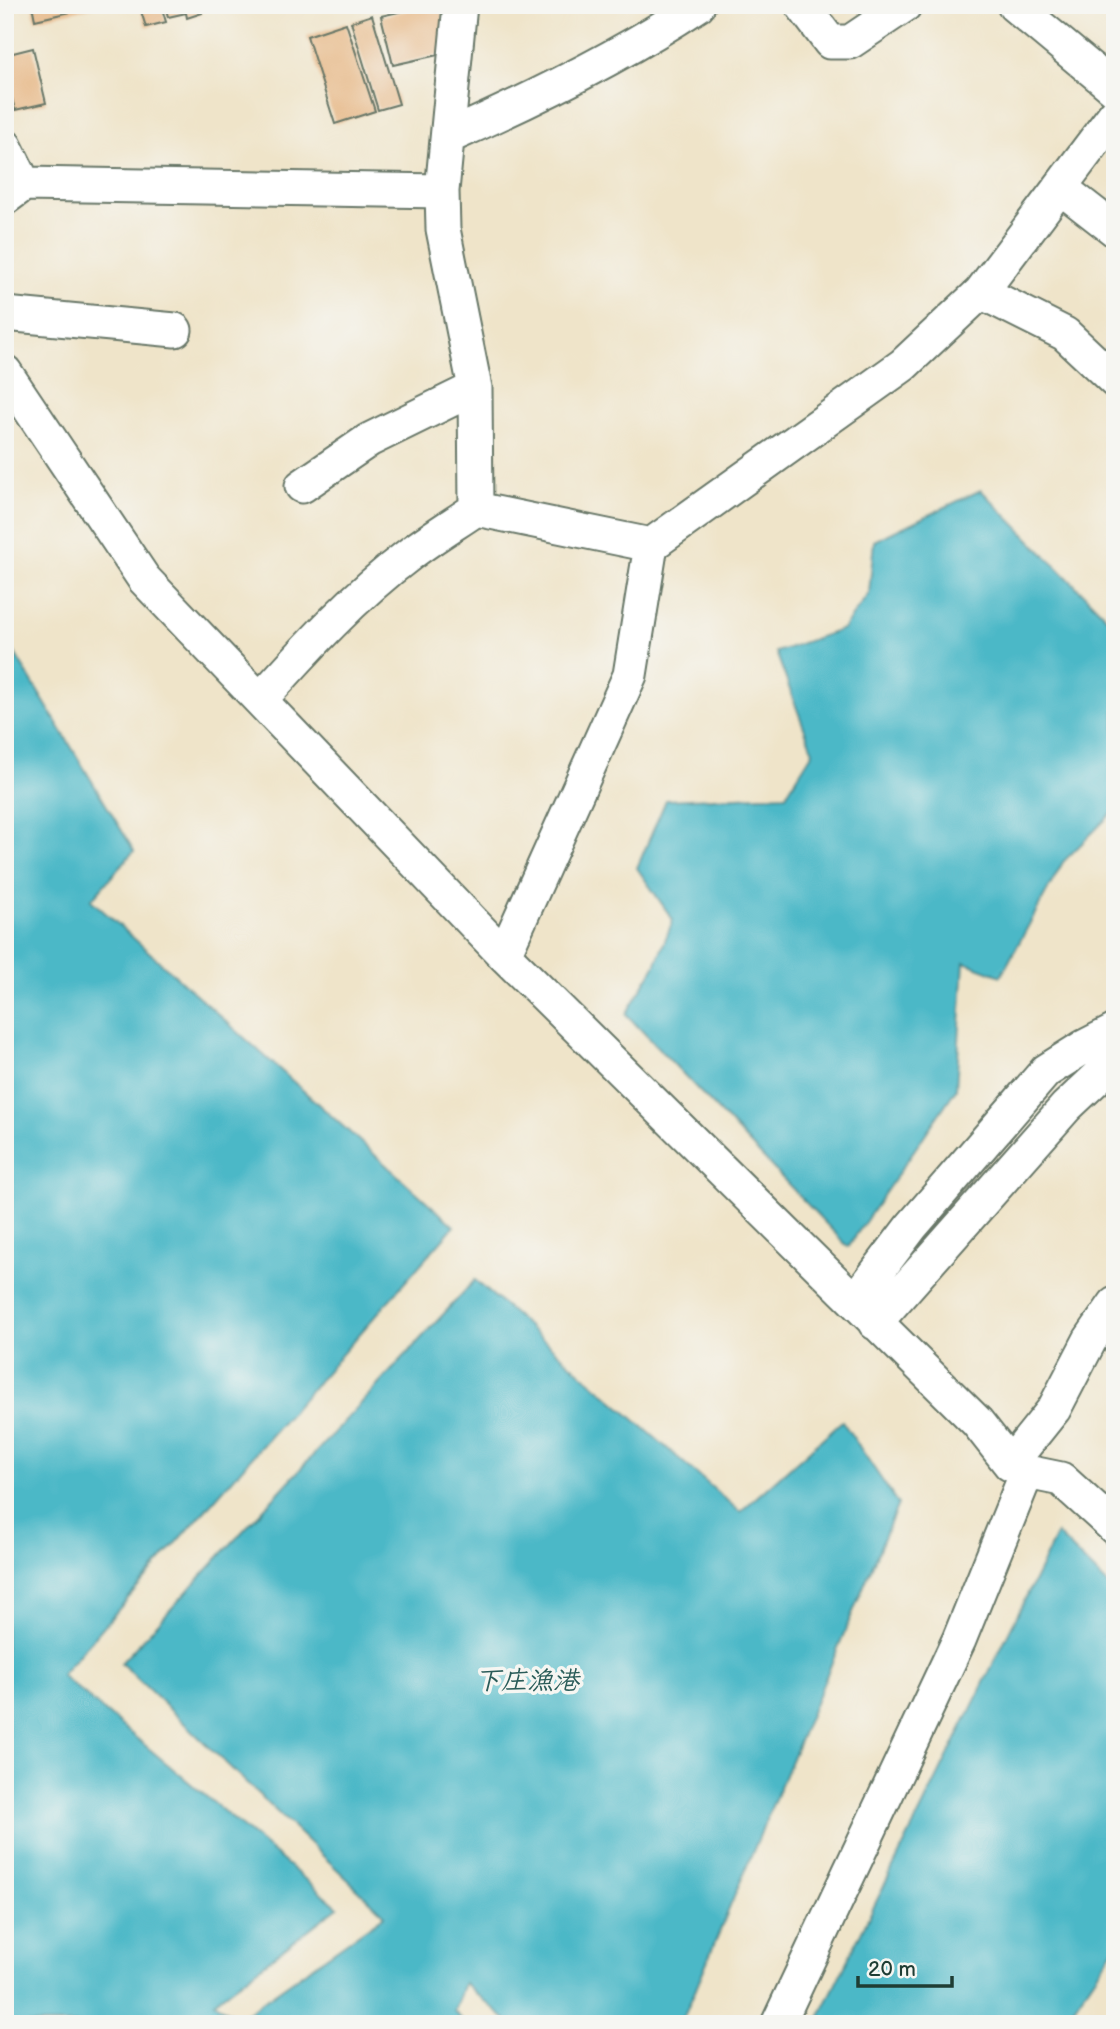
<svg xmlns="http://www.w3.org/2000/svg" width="1120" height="2029" font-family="'Balsamiq Sans','LXGW WenKai TC',sans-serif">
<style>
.water{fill:#4bb8c7;stroke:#357a7e;stroke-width:2}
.building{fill:#e6b683}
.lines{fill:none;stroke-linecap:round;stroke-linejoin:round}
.street-casing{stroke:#687768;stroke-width:37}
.street{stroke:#fff;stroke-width:33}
.labels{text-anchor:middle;stroke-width:7;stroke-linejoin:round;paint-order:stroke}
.water-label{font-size:26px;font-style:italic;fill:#2a5c59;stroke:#f6f6f2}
</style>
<rect width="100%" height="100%" fill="#f6f6f2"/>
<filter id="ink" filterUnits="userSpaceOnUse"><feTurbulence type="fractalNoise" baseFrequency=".0143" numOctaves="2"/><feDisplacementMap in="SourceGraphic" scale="14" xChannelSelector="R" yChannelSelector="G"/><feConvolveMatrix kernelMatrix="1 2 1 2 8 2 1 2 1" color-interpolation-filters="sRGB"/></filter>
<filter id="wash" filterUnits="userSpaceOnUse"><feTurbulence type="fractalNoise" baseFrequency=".00686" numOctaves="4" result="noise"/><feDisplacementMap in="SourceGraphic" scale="28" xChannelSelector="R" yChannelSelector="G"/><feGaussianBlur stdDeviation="1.57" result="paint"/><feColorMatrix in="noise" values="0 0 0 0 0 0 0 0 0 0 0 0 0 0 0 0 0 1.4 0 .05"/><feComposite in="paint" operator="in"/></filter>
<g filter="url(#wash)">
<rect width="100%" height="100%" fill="#efe4c9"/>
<path class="water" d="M981,490L1115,626V810L1063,862L1001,976L964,962L956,1089L848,1247L626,1014L655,966L673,920L637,868L666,800L786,795L813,752L776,652L843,629L869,593L874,541Z
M5,637L134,851L91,900L454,1226L61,1675L338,1907L214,2002L238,2019L385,1915L121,1663L475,1280L740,1512L842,1421L898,1504L681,2024H511L464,1983L454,2011L466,2024H5Z
M1057,1534L1115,1592V1947L1063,2024H816Z"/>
<g id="blocks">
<path class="building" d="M32,5H97V6L35,20Z
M139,5H161L166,22L146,27Z
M165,5H200L202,13L187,18L186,13L168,17Z
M429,5H440L451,52L393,65L381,16Z
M372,15L399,104L378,110L351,22Z
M346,23L375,111L335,124L307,36Z
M33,48L46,103L15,110L5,71V55Z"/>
</g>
</g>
<g filter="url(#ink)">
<use href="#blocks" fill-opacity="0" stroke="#687768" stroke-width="2"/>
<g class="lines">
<defs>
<path id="street" d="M460,5L442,191L443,229L475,388L476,509L651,545
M802,5L830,42H850L905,5
M1014,5L1115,89
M448,137C534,99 620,57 698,5
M5,146L24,184
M1061,188L1115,230
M5,198L24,184L442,191
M981,292L1065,334L1115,381
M5,314L175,330
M5,372L144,579L504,955L977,1422L1010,1464L1027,1472L1061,1479L1115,1528
M302,486L369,440L475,388
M260,700C307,648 354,596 410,554C431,538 454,524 476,509
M504,955L630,675L651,545L903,365L981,292L1115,114
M855,1301L911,1227L1046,1071L1084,1047L1115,1031
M875,1323L1066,1107L1115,1061
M1010,1464L1054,1409L1090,1340L1115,1304
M778,2024L959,1640L1027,1472"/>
</defs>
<use href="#street" class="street-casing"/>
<use href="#street" class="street"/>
</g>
</g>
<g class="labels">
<g class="water-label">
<text x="527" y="1689">下庄漁港</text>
</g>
</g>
<rect width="1120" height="2029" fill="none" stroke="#f6f6f2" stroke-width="28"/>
<path d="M858 1976v10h94v-10" fill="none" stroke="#1f3d34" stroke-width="3.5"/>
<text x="868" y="1976" font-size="21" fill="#1f3d34" stroke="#f6f6f2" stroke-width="5" paint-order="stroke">20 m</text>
</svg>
